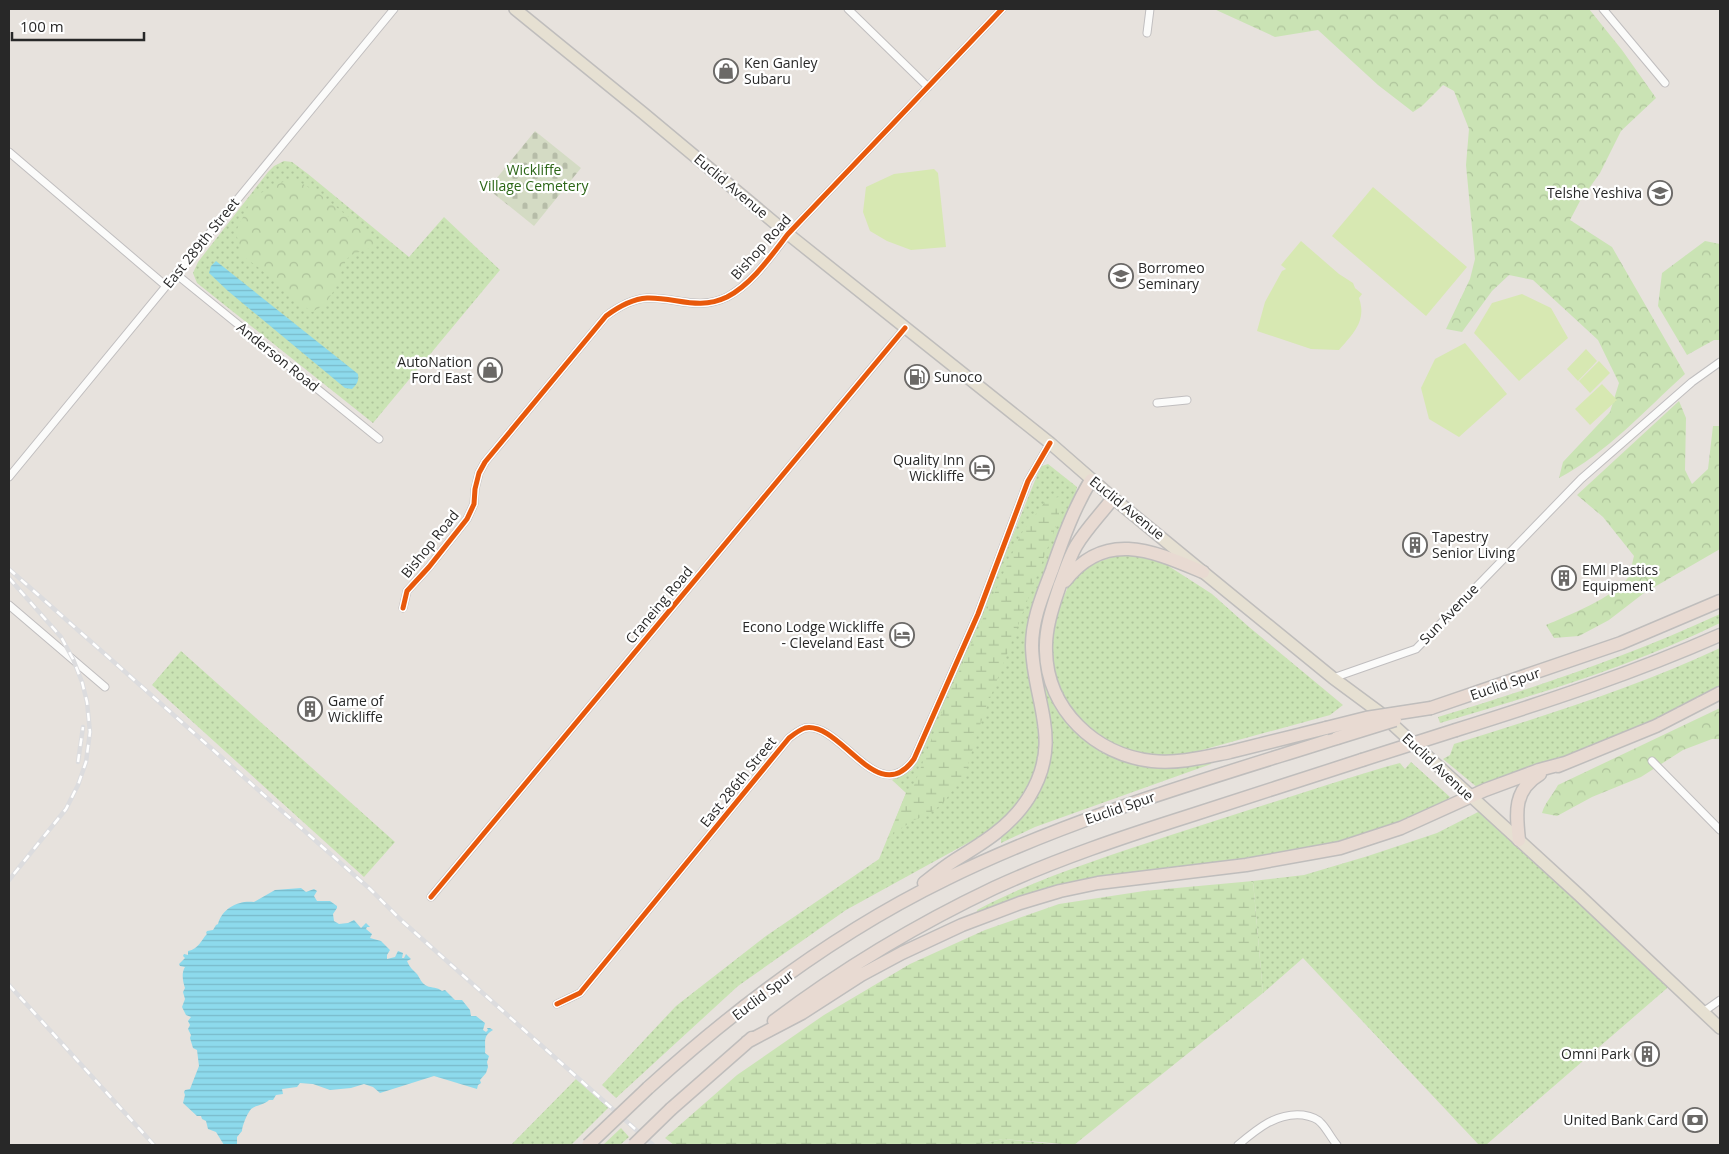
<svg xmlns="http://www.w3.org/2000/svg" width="1729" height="1154" font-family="'Open Sans',sans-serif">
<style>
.grass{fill:url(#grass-dots)}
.forest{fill:url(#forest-crowns)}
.wetland{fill:url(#wetland-marsh)}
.cemetery{fill:url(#cemetery-stones)}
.pitch{fill:#d7e8b2}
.water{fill:url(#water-rules)}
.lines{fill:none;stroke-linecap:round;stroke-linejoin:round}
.minor-casing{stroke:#c0bebf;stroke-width:9}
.primary-casing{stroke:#bfbdbc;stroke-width:14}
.motorway-casing{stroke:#bfbdbc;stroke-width:15}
.minor{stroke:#fbfbfa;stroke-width:7}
.primary{stroke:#e6e0d2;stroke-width:11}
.motorway{stroke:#e8dad2;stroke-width:12}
.rail-casing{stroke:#dcdcde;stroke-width:4.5}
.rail{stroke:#fff;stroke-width:2.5;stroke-dasharray:8;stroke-linecap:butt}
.motorway-bridge-casing{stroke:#bfbdbc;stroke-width:15;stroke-linecap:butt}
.motorway-bridge{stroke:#e8dad2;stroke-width:12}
.cycleway-casing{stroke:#fff;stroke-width:8}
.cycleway{stroke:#e8590c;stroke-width:5}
.labels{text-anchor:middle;stroke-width:4.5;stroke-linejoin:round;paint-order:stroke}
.poi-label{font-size:14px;fill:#282828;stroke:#fff;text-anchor:start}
.park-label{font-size:14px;fill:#2c6617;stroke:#fff}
.street-label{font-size:14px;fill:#282828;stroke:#fff}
</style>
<defs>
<pattern id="grass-dots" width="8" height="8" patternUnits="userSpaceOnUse" patternTransform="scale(1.25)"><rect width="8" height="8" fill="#cae3b4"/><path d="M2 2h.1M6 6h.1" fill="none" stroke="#aec39b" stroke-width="1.8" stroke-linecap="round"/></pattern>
<pattern id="forest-crowns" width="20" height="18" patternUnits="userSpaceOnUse" patternTransform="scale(1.25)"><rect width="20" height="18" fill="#cae3b4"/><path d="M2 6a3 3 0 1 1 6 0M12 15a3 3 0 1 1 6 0" fill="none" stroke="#aec39b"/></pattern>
<pattern id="wetland-marsh" width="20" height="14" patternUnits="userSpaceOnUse" patternTransform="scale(1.25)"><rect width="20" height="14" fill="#cae3b4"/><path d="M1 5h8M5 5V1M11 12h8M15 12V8" fill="none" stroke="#aec39b"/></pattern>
<pattern id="cemetery-stones" width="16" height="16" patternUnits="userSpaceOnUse" patternTransform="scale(1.25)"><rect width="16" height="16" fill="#d4dbc4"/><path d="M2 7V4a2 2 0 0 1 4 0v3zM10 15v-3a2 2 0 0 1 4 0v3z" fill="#b6bca8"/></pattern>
<pattern id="water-rules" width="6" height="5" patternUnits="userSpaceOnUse" patternTransform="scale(1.25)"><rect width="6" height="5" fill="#8ddaec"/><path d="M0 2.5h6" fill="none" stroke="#7abbca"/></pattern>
</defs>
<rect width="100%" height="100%" fill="#e7e2dd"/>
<path class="grass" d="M284,161L292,162L308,174L409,257L444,217L500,270L373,423L197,283L193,273L198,262L268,172L274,166Z
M1048,464L1077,487L1075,496L1035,596L1027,630L1041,738L1038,759L1031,780L1013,809L995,828L846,910L738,986L616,1098L602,1085L676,1006L766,936L879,859L906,793L892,780L912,770L925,745L985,604L1038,473L1042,466Z
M1067,549L1052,593L1044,675L1109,754L1209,760L1211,764L1035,827L1001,843V838L1019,818L1036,797L1043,781L1049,751L1050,722L1037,662L1039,618L1064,550Z
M1135,554L1153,556L1212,594L1249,627L1343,705L1330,715L1180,756L1129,752L1104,742L1089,728L1074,711L1056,684L1051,651L1054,628L1061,603L1071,580L1089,565L1119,555Z
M1720,614V623C1631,667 1535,695 1440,723L1438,717C1534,688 1629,656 1720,614Z
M1720,648V686L1666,715L1529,771L1478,788L1443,759L1450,755L1454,744C1543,716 1635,688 1720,648Z
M181,651L395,842L364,877L152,685Z
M1411,762L1450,797L1444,803L1398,823L1345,841L1290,852L1043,889L978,914L977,910C1037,878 1103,858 1168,836C1240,813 1313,789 1385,767L1400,763L1405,769Z
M1484,809L1673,983L1486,1145H1479L1303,958L1263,993L1253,881L1304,875L1368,856L1437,833Z
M577,1078L609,1107L571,1145H511Z
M621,1128L629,1137L620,1145H603Z
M1003,1139L1061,1145H975Z"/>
<path class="forest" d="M1214,9H1589L1622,50L1656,98L1621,131L1600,173L1580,201L1570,220L1612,247L1685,374C1644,411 1608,452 1559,478L1563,462L1610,412L1619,383L1598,340L1533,280L1509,275L1492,291L1462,332L1446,329L1470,279L1475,259L1466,165L1469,129L1454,91L1443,85L1422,106L1413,112L1378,85L1318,30L1275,37Z
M293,178L321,195L375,238L373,247L351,255L346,260L335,289L325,304L312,312C286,294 266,271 240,254L236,231L253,197L278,184Z
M1705,241L1720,244V340H1714L1687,355L1658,306L1662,273Z
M1679,401L1686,418L1685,470L1692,484L1708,469L1713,426H1720V549L1644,593L1609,620L1579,636L1554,638L1546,625C1565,617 1616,596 1627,579C1631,573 1632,563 1634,556L1603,517L1577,495Z
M1720,708V739H1712L1683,750L1641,777L1592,797L1557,816L1542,813C1545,802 1553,795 1558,785Z"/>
<path class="wetland" d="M1059,497V518L981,722L965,774L943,803L929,814L912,821L888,838L906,793L913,788L948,696L1021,534L1047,499Z
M1253,881L1263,993L1074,1145L1003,1139L975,1145H674L665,1138L737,1075L824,1015L910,964L985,930L1059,904L1144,891Z"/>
<path class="cemetery" d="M535,131L581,168L534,226L488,189Z"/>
<path class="pitch" d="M934,169L938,173L946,247L911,250L887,241L870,231L863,212L866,187L894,174Z
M1373,187L1467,267L1426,316L1332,236Z
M1301,241L1339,274L1353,283L1355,288L1362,294L1359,298C1367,321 1353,334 1339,350L1311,349L1257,331L1265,302L1282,271L1286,269L1281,265Z
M1522,294L1551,308L1568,338L1519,381L1474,333L1492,303Z
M1465,343L1507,394L1459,437L1429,419L1421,388L1435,359Z
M1586,349L1597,361L1578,381L1567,369Z
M1599,361L1610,373L1590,393L1579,381Z
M1602,384L1617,400L1590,425L1575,409Z"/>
<path class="water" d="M216,261L358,374C359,381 357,384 352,389L345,388L228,291L209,273L211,266Z
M301,888L306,892L314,889L317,891L314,896L317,901H330L337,906V908L333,914L334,921L339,924L348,923L354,920L361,928L366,923L370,927H367L366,929L372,934L370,938L381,941L390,950L387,955V959L395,957L398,951L403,953L402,958H404L406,954L411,959L407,961C410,968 412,969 417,974C420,978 421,983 427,986C432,988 437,987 442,991L445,990L455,1000H462L470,1010L471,1016H476L485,1023L483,1030L486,1032L488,1030L487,1028H490L493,1030C482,1036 486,1043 485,1053L489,1056L487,1062L488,1067L486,1073L480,1080L481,1083L478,1085L477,1089L434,1076L380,1093L373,1087L364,1084L351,1088L330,1090L313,1084L300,1083L297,1087L282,1089L283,1094L276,1095L273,1100H269C264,1105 256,1105 251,1109C247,1114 242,1126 242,1131L237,1137V1145H224L216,1132L208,1129L206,1121L202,1119L201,1116H197L183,1103L185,1095L184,1092L185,1090L190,1089L199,1066L197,1050L193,1048L190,1038L191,1035L188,1029L190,1025L188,1021L191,1017L186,1015L182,1007L185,999L183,992L185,988C183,982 181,973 185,967L180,966L179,964L185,958L183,956L184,954L188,955V951C199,949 201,940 207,934L206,933L207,931L213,930L216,925L218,924C222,908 239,900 254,902L275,890Z"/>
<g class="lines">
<defs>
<path id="minor" d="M848,9L928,87
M1603,9L1665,83
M1147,33L1150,9
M9,152L166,286
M176,274L379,439
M1157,403L1187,400
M9,477L394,9
M9,605L105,687
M403,608L407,591L429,567L467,519L474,504L475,489L479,473L485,462L606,316C618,307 631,299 647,298C676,297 698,311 727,297C752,284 771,256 788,234L1002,9
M1333,678L1416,649L1581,479L1692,382L1720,362
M1652,761L1720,830
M431,897L905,328
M557,1004L580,993L789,738C794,734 799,730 805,728C841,721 878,810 914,759L978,614L1028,481L1050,443
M1703,1012L1720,1000
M1238,1145C1257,1129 1277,1112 1303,1115C1309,1116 1317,1118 1321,1123C1327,1129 1331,1138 1337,1145"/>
<path id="primary" d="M515,9L643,113L788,234L1050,443L1113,498L1203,572L1333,678L1379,712L1579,895L1720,1028"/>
<path id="motorway" d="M1113,498C1101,514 1086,529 1076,546C1069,558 1065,572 1060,585C1053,606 1045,628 1046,651C1047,709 1095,755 1152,761C1178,764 1205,757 1230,752C1263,744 1294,736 1326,728
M1065,581C1105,529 1153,551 1203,572
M1431,708L1621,643L1720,601
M1456,730C1545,702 1634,673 1720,635
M1558,766L1656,726L1720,693
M1519,840C1516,813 1513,790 1540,774
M924,883C934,875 944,867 955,860C983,843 1011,826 1029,797C1064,740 1033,702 1032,646C1032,619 1043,594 1052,570C1063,538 1074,508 1091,480
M774,1021C843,969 916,925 994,888C1057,859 1123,837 1189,816C1247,797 1304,779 1362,760
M747,1042L802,1013L861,975L902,953L962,925L1020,903L1060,891L1098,883L1246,865L1340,848L1401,828L1485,790L1539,770L1565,763
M648,1088C737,1007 837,932 946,879C1070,818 1204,780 1337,738
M671,1109L752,1038"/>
</defs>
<use href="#minor" class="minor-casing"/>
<use href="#primary" class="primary-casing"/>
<use href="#motorway" class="motorway-casing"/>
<use href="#minor" class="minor"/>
<use href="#primary" class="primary"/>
<use href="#motorway" class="motorway"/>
<defs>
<path id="rail" d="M9,569L370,889L402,921L653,1145
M9,578L61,637L73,659L82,682L87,702L90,732L86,762L78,785L66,809L9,880
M78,762L83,727
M9,985L154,1145"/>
</defs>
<use href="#rail" class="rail-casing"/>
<use href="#rail" class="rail"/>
<defs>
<path id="motorway-bridge" d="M1326,728L1366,718L1431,708
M1337,738L1395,720
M1362,760L1456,730
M588,1145L648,1088
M634,1145L671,1109"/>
</defs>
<use href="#motorway-bridge" class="motorway-bridge-casing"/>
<use href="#motorway-bridge" class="motorway-bridge"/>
<defs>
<path id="cycleway" d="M403,608L407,591L429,567L467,519L474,504L475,489L479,473L485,462L606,316C618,307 631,299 647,298C676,297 698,311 727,297C752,284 771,256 788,234L1002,9
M431,897L905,328
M557,1004L580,993L789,738C794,734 799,730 805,728C841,721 878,810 914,759L978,614L1028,481L1050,443"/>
</defs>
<use href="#cycleway" class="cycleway-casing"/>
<use href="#cycleway" class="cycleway"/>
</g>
<defs>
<symbol id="shop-ring" viewBox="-11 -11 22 22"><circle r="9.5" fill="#fff" stroke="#6b6967" stroke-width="1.5"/><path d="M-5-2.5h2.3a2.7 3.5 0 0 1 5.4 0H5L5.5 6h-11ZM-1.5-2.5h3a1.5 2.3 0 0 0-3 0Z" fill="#6b6967"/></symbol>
<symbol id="school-ring" viewBox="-11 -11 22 22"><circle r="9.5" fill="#fff" stroke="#6b6967" stroke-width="1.5"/><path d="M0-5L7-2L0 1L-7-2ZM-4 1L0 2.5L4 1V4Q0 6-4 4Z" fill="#6b6967"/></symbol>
<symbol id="fuel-ring" viewBox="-11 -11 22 22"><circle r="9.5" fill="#fff" stroke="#6b6967" stroke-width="1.5"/><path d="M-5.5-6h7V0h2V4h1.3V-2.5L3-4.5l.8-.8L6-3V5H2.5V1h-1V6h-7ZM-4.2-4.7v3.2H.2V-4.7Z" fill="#6b6967"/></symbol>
<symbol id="hotel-ring" viewBox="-11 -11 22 22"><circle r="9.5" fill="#fff" stroke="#6b6967" stroke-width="1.5"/><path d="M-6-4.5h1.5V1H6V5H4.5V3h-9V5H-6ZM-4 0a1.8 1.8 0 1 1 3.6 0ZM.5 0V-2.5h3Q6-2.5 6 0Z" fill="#6b6967"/></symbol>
<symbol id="building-ring" viewBox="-11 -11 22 22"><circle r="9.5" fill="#fff" stroke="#6b6967" stroke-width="1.5"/><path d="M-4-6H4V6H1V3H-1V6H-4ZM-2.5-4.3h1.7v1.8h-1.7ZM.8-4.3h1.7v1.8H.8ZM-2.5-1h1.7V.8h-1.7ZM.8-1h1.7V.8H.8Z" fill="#6b6967"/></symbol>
<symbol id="bank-ring" viewBox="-11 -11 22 22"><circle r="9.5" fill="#fff" stroke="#6b6967" stroke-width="1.5"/><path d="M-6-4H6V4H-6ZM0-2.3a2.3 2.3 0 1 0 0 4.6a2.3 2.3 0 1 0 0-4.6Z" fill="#6b6967"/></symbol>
</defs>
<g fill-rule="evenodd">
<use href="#shop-ring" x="712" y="57" width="28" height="28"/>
<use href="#school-ring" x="1646" y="179" width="28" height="28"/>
<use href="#school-ring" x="1107" y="262" width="28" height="28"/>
<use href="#shop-ring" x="476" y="356" width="28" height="28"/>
<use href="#fuel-ring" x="903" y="363" width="28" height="28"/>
<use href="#hotel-ring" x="968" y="454" width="28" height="28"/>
<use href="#building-ring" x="1401" y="531" width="28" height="28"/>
<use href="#building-ring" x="1550" y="564" width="28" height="28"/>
<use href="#hotel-ring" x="888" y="621" width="28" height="28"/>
<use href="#building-ring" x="296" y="695" width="28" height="28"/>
<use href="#building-ring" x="1633" y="1040" width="28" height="28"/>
<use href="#bank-ring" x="1681" y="1106" width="28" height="28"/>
</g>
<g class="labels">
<g class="poi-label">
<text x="744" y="68">Ken Ganley<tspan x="744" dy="16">Subaru</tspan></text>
<text x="1642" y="198" text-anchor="end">Telshe Yeshiva</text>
<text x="1138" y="273">Borromeo<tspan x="1138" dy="16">Seminary</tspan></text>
<text x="472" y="367" text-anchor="end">AutoNation<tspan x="472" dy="16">Ford East</tspan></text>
<text x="934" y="382">Sunoco</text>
<text x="964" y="465" text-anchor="end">Quality Inn<tspan x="964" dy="16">Wickliffe</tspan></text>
<text x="1432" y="542">Tapestry<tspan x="1432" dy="16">Senior Living</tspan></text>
<text x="1582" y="575">EMI Plastics<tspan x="1582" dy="16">Equipment</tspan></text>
<text x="884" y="632" text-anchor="end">Econo Lodge Wickliffe<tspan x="884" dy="16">- Cleveland East</tspan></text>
<text x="328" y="706">Game of<tspan x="328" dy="16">Wickliffe</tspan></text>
<text x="1630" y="1059" text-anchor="end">Omni Park</text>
<text x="1678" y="1125" text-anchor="end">United Bank Card</text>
</g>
<g class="park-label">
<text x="534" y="175">Wickliffe<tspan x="534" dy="16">Village Cemetery</tspan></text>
</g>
<g class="street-label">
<text transform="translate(731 186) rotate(40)" y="5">Euclid Avenue</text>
<text transform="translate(201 243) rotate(-51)" y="5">East 289th Street</text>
<text transform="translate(761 247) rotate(-48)" y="5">Bishop Road</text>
<text transform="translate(278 357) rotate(39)" y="5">Anderson Road</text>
<text transform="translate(1127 508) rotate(39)" y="5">Euclid Avenue</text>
<text transform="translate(430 544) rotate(-51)" y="5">Bishop Road</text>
<text transform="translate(659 605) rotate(-50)" y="5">Craneing Road</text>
<text transform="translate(1449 614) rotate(-46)" y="5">Sun Avenue</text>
<text transform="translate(1505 684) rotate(-19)" y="5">Euclid Spur</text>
<text transform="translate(1438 767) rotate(43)" y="5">Euclid Avenue</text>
<text transform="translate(738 782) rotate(-51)" y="5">East 286th Street</text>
<text transform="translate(1120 808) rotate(-19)" y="5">Euclid Spur</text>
<text transform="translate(763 995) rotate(-37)" y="5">Euclid Spur</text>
</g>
</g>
<rect width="1729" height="1154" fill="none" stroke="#282828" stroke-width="20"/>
<path d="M12 32v8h132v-8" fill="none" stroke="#282828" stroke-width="2.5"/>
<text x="20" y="32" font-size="15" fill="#282828" stroke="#ffffff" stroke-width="4" paint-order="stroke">100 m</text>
</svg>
